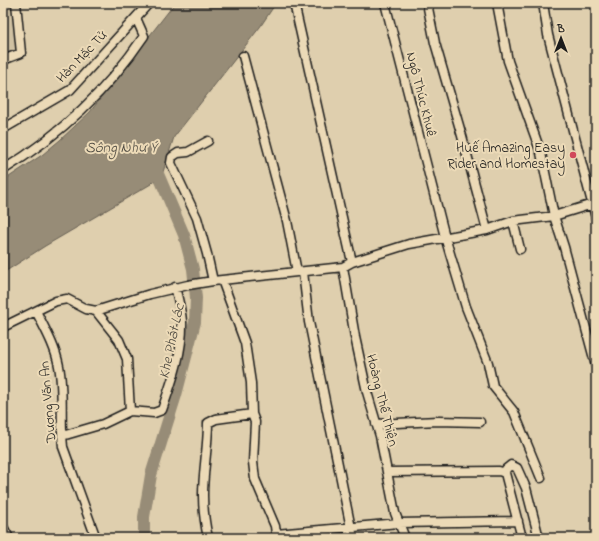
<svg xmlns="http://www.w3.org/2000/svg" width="599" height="541" font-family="'Indie Flower',sans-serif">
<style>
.built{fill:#d0c1a2}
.water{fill:#978c77;stroke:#665f53}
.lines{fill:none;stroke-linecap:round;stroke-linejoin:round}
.river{stroke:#978c77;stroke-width:12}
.minor-casing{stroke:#1c1c1c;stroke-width:11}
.minor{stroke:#ecdab7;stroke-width:8}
.poi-dot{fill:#d1495b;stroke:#ecdab7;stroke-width:1.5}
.labels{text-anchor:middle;stroke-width:4;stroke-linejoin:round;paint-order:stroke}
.street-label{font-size:14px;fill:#1c1c1c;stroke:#ecdab7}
.poi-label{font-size:14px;fill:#1c1c1c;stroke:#ecdab7;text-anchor:end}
.water-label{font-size:15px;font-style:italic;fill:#4d4940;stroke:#ecdab7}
</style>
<rect width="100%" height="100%" fill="#dfcfae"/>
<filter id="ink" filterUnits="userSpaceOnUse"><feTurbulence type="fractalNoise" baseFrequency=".025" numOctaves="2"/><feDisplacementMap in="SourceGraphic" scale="8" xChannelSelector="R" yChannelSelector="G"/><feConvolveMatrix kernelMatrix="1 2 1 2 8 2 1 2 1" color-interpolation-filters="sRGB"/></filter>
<g filter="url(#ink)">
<path class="built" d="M3,3H13L18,51L3,53Z"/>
<path class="water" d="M175,3H276L260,27L174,137L163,172L151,184L45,246L3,273V181L42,155L60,140L90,112Z"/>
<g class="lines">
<path class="river" d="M144,538V517L151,475L176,395L195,322L196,298L193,269L184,235L153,162"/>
<defs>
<path id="minor" d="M294,3L352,262
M385,3L445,237L466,307L488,363L493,386L514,412L541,478
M427,3L435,43L462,136L487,230
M497,3L508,61L541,153L554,216L564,247L596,366
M543,3L548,35L596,218
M243,56L287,221L297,272
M3,60L21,53L16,3
M3,129L70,90L149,3
M208,141L188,152L178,153L172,157L171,163L197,218L207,254L213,281
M3,170C60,135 107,91 144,36L136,18
M513,221L520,249
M343,267L355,337L367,392L380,436L395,513L405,538
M303,272L309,322L353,538
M222,280L245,343L251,383L252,414L255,422L253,462L255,479L275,526L276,534L399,523L518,521
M36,311C45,329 55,346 59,366C64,393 60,420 63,447L96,538
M96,311L119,340L127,359L130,411
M3,327L56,301L67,299L86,309L96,311L150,294L188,285L213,281L343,267L352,262L409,244L487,230L513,221L554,216L596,203
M376,424L438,421L480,422
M62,436L103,424L130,411L154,413L162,410C172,381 183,352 182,321C181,309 178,298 175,287
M387,472L499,471L505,473
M3,527L9,538
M208,538C205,524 203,509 203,495C203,471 208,447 208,423L216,419L252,414
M522,538L505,473L506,469L511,465L517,468L526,488L539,538"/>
</defs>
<use href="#minor" class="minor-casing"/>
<use href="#minor" class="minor"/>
</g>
</g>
<circle class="poi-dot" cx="573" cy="155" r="4"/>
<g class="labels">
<g class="street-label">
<text transform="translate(81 56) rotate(-46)" y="5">Hàn Mặc Tử</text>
<text transform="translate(422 94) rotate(76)" y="5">Ngô Thúc Khuê</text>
<text transform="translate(383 400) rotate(76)" y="5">Hoàng Thế Thiện</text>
<text transform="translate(47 402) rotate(-95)" y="5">Dương Văn An</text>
</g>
<g class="poi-label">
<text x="565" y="152">Huế Amazing Easy<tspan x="565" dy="16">Rider and Homestay</tspan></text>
</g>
<g class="water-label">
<text x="121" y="152">Sông Như Ý</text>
<text transform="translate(171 341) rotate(-78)" y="5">Khe Phát Lác</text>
</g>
</g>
<rect width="599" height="541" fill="none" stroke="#ecdab7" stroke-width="16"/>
<rect x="8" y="8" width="583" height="525" fill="none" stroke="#1c1c1c" stroke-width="1.5" filter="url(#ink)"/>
<g transform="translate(561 38)" stroke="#ecdab7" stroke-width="3" paint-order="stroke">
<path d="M0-3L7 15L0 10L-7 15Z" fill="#1c1c1c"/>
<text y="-6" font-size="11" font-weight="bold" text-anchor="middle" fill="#1c1c1c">B</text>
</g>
</svg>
